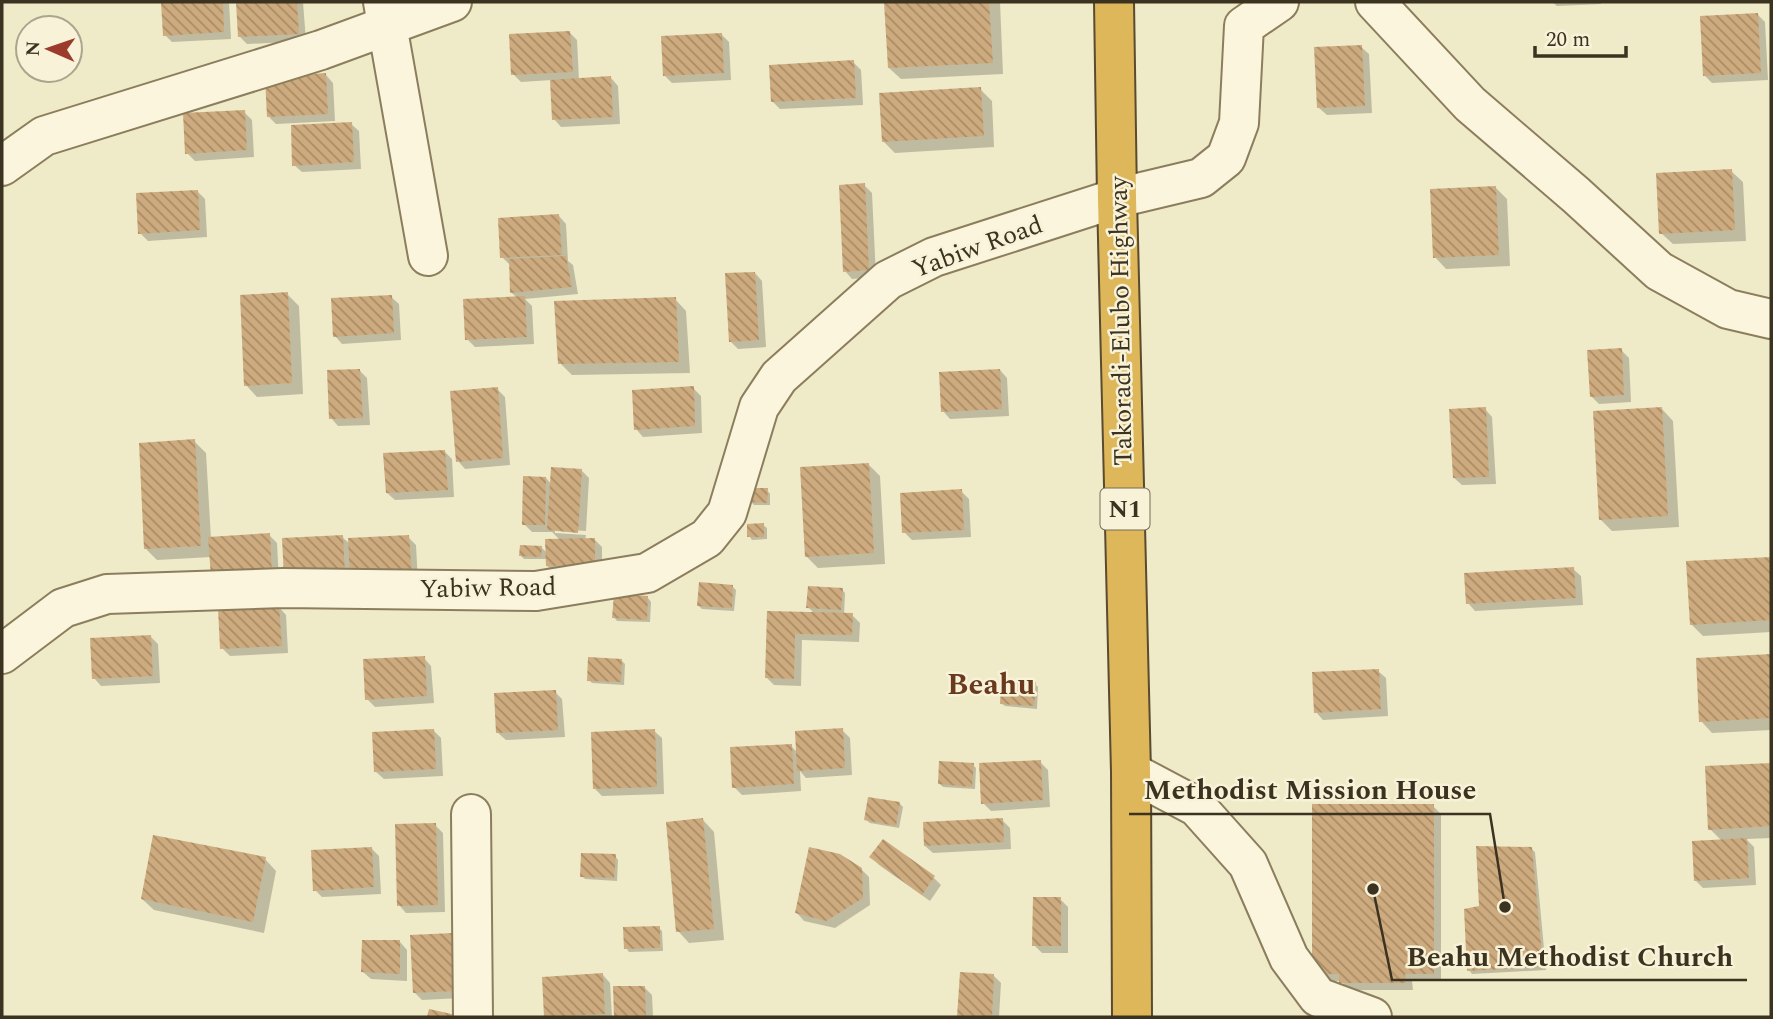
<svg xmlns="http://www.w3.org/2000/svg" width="1773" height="1019" font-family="Spectral,serif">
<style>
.shadow{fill:#0003}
.building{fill:url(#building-back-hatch)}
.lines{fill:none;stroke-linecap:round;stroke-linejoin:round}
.minor-casing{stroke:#8c7d5d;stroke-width:42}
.highway-casing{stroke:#5a4a30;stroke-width:42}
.minor{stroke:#faf5dc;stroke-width:38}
.highway{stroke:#deb75a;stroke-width:38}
.labels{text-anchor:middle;stroke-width:5;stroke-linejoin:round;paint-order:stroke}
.shield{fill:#f7f2d8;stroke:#746c57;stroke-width:2}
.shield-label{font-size:24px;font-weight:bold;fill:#3c3220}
.street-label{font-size:26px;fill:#3c3220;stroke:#f7f2d8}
.quarter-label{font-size:30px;font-weight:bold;fill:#6a3a1f;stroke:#f7f2d8}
.leader{fill:none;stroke:#3c3220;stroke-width:2.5}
.callout-dot{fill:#3c3220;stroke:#f7f2d8;stroke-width:2.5}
.callout-label{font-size:28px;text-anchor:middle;font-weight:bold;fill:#3c3220;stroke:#f7f2d8;stroke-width:5;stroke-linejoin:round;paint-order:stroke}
</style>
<defs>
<pattern id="building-back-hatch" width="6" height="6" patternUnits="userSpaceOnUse" patternTransform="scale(1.75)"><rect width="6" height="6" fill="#ceab7e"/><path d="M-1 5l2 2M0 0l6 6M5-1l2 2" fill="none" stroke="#a88c67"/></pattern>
</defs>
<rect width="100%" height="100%" fill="#efeac8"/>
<path class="shadow" d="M163,2H229L231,39L172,42L165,35Z
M237,2H303L306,41L247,44L239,36Z
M886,2H1000L1003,74L901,79L889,68Z
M1552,2H1601V4L1557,6Z
M1757,14L1765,22L1768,80L1712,83L1704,75Z
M570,33L577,40L579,80L611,78L618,86L620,124L561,127L554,119L552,80L521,82L513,74Z
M722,35L729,42L731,80L672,83L665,76Z
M1361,47L1369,54L1372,113L1327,115L1319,108Z
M853,62L861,70L863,105L780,109L773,102Z
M326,75L333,83L335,121L276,124L269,117Z
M980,89L992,101L994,147L895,153L883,141Z
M244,112L252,120L254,157L195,161L187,153Z
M351,124L359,131L361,169L302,172L294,165Z
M1731,171L1743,182L1746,241L1673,244L1661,233Z
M864,185L872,193L876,277L852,279L845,271Z
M1495,187L1507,199L1510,266L1446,269L1435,257Z
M197,191L205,199L207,237L148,241L140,233Z
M559,216L566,224L568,261L573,265L578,294L525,299L532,306L534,344L475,347L467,339L517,298L511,292L510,265L502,257Z
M755,273L762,281L766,347L738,349L730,341Z
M287,294L299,306L303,394L257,397L246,385Z
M391,297L399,304L401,340L342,344L335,336Z
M675,299L686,311L690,373L572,375L560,363Z
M1621,350L1629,358L1631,402L1599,404L1591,396Z
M359,370L367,378L370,425L338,426L331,418Z
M1000,370L1007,378L1009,416L950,419L943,411Z
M693,388L701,396L702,433L643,437L636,429Z
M497,389L505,397L510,465L465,469L458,461Z
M1485,409L1492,417L1496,484L1462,485L1454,478Z
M1662,409L1673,421L1679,527L1612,531L1600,519Z
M194,441L206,453L211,539L269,535L277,543L279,581L211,557L157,560L146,549Z
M445,452L452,459L454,497L395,500L387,493Z
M869,465L880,476L885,564L818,568L806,556Z
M581,470L589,478L586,531L555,529V533L586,535L585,540L594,539L602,547V572L555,573L547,566V559H524L520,555L541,547L547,553L560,540L552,532H532L524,524L546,478L552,485Z
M767,490L770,494V505H754L750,501Z
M961,491L969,499L971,537L912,540L904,532Z
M763,525L767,528V539L752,540L749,536Z
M342,537L350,544L408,537L416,545L418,583L293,586Z
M1771,558V632L1703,636L1691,624L1688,563Z
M1573,569L1581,576L1583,605L1475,611L1468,603Z
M732,586L736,590L734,611L702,609L699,606Z
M842,590L845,593L844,615H852L860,623L859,642L802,640L801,686L774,685L767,678L769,613L815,614L808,607Z
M648,598L651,602L650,622L617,621L614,617Z
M279,607L286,615L288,653L230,656L222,648Z
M151,637L158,644L160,683L101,686L94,678Z
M1771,656V730L1712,733L1701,721L1697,660Z
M424,658L431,666L434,703L375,707L367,699Z
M622,661L625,664L624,685L592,683L589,680Z
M1378,671L1386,678L1388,716L1323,720L1316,712Z
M1035,684L1038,687L1037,709L1005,706L1001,703Z
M555,692L562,699L565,737L506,740L498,733Z
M433,730L441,738L443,776L384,779L376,772Z
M842,730L850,738L852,775L806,778L800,771L801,791L742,795L734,787L791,746L798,753Z
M654,731L662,738L664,794L602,796L594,788Z
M1040,762L1048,770L1050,807L991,811L983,803Z
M1771,764V838L1746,839L1754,847L1756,885L1703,888L1696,881L1722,841L1710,829L1707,768Z
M973,765L976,768L975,789L943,787L940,784Z
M899,803L903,807L899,828L870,823L866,820Z
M1433,806L1441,814V981H1412L1413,990H1349L1341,981H1321L1314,973Z
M703,820L714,832L724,940L689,943L678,931Z
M1002,820L1010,828L1011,849L933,853L925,846Z
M435,825L443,833L445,912L406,913L399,905Z
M372,849L379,856L381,894L322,897L315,890Z
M1531,849L1535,852L1546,970L1472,974L1469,970L1481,907Z
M615,856L618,860L617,881L585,879L582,876Z
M872,857L934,878L941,885L930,901L879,865Z
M265,859L276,871L264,933L154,910L142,899Z
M861,869L869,877L870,905L835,928L804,921L797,913Z
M1060,899L1068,907V953H1042L1034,945Z
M659,928L662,931L663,951L629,952L626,948Z
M412,937L462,998L422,1000L414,992Z
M400,942L407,950V981L371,979L363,972Z
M962,974L993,975L1001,983L999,1017H959Z
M603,975L610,983L612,1017L546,1016Z
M615,988H645L652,995L653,1017H615Z"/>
<path class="building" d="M161,2H223L224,32L163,36Z
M236,2H297L299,34L238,37Z
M884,2H989L993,63L888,68Z
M1758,13L1761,73L1703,76L1700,16Z
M570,31L573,72L511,75L509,34Z
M722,33L724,73L663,76L661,36Z
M1362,45L1365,106L1317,108L1314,47Z
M854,60L856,98L771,102L769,65Z
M326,73L328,114L267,117L265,77Z
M611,76L613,117L552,120L550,80Z
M981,87L984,136L882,142L879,93Z
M245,110L247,150L185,154L183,113Z
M352,122L354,162L292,166L291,125Z
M1732,169L1735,230L1659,234L1656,173Z
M865,183L869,270L843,272L839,185Z
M1496,186L1499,255L1433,258L1430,189Z
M198,190L200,230L138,234L136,193Z
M559,214L562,255L500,258L498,218Z
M566,256L572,287L510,293L509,259Z
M755,272L759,340L729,342L725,273Z
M288,292L292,383L244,386L240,295Z
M392,295L394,333L333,337L331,298Z
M525,296L527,337L465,340L463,299Z
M676,297L679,362L558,364L554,301Z
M1622,348L1624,395L1590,397L1587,350Z
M360,369L363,418L329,419L327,370Z
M1000,369L1002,409L941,412L939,372Z
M694,386L695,426L634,430L632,390Z
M498,387L503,458L456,462L450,391Z
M1486,407L1489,477L1453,478L1449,409Z
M1662,407L1668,516L1599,520L1593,411Z
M195,439L201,546L144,549L139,443Z
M445,450L448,490L386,493L383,453Z
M869,463L874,553L805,557L800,467Z
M551,467L582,469L578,533L547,530Z
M523,476L546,477L545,525H522Z
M749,488H768L767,503L748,502Z
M962,489L964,530L902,533L900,493Z
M764,523V537H747V524Z
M270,533L272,574L211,577L208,537Z
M343,535L345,575L284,579L282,538Z
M409,535L412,576L350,579L348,538Z
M595,538V565L546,566L545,539Z
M520,545L542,546L541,557L519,556Z
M1771,557V620L1690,625L1686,561Z
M1574,567L1576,598L1466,604L1464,573Z
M699,582L733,585L732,608L697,606Z
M808,586L843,588L841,610L806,608Z
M614,594L648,596L647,620L612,618Z
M279,605L282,646L220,649L218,608Z
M767,611L853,613L852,635L795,634L794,679L765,678Z
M151,635L153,676L92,679L90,638Z
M1771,654V718L1699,722L1696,658Z
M425,656L427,696L365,700L363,659Z
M588,657L622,659L621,682L587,681Z
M1379,669L1381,709L1314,713L1312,672Z
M1001,680L1036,682L1034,706L1000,704Z
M556,690L558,730L496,733L494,693Z
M843,728L845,768L797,771L795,731Z
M434,729L436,769L374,772L372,732Z
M655,729L657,787L593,789L591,732Z
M792,744L794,784L732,788L730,747Z
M1041,760L1043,800L981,804L979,763Z
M939,761L974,763L972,787L938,784Z
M1771,763V826L1708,830L1705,766Z
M868,797L900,802L896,826L864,820Z
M1312,804H1434V974H1405L1406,983H1339V974H1312Z
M703,818L714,929L676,932L666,822Z
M1003,818L1004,842L924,846L923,822Z
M436,823L438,905L397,906L395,824Z
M153,835L266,857L253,922L141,899Z
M1747,838L1749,878L1694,881L1692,841Z
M883,839L935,876L922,895L869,857Z
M1476,846L1532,847L1543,967L1467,971L1464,909L1479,906Z
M372,847L374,887L313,891L311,850Z
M809,847L840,854L862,868L863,898L826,921L795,913Z
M581,853L616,854L614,878L580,877Z
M1033,897H1061V946H1032Z
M660,926V948L624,949L623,927Z
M453,933L455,991L413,993L410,935Z
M362,940H400V974L361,972Z
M960,972L994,974L992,1017H957Z
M603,973L605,1014L544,1017L542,977Z
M613,986H645L646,1017H614Z
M429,1009L456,1015L455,1017H427Z"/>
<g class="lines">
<defs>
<path id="minor" d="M383,2L428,256
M1375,2L1470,104L1576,195L1659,271L1728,309L1771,319
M2,166L44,136L321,50L452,2
M2,654L63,608L107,594L283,588L536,591L647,573L707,538L727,513L759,407L779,377L888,280L934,257L1117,198L1201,178L1226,158L1239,123L1244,26L1279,2
M1131,772L1197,807L1248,864L1289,958L1318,997L1372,1017
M471,814L473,1017"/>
<path id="highway" d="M1114,2L1117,198L1131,772L1132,1017"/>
</defs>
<use href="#minor" class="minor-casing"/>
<use href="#highway" class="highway-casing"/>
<use href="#minor" class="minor"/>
<use href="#highway" class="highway"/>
</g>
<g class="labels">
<rect class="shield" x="1100.5" y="488.5" width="49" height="41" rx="5"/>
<g class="shield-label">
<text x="1125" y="517">N1</text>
</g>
<g class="street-label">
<text transform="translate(977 246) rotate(-20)" y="9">Yabiw Road</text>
<text transform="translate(1120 321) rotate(-91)" y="9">Takoradi-Elubo Highway</text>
<text transform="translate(488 587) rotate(-1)" y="9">Yabiw Road</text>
</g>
<g class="quarter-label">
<text x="991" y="694">Beahu</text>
</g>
</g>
<path class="leader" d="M1505 907L1490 814H1129M1373 889L1392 980H1747"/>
<g class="callout-dot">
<circle cx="1505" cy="907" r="7"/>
<circle cx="1373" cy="889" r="7"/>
</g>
<g class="callout-label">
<text x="1310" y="799">Methodist Mission House</text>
<text x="1570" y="966">Beahu Methodist Church</text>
</g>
<rect width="1773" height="1019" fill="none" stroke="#3c3220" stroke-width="7"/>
<g transform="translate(49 49) rotate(272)"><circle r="33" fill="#f7f2d8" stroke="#aca58e" stroke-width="2"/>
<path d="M0-5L12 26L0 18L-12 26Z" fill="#9c3b2b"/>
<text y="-10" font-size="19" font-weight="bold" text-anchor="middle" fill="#3c3220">N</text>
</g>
<path d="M1535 46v10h91v-10" fill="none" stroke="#3c3220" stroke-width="3.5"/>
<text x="1546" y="46" font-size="21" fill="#3c3220" stroke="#f7f2d8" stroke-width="5" paint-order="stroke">20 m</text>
</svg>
